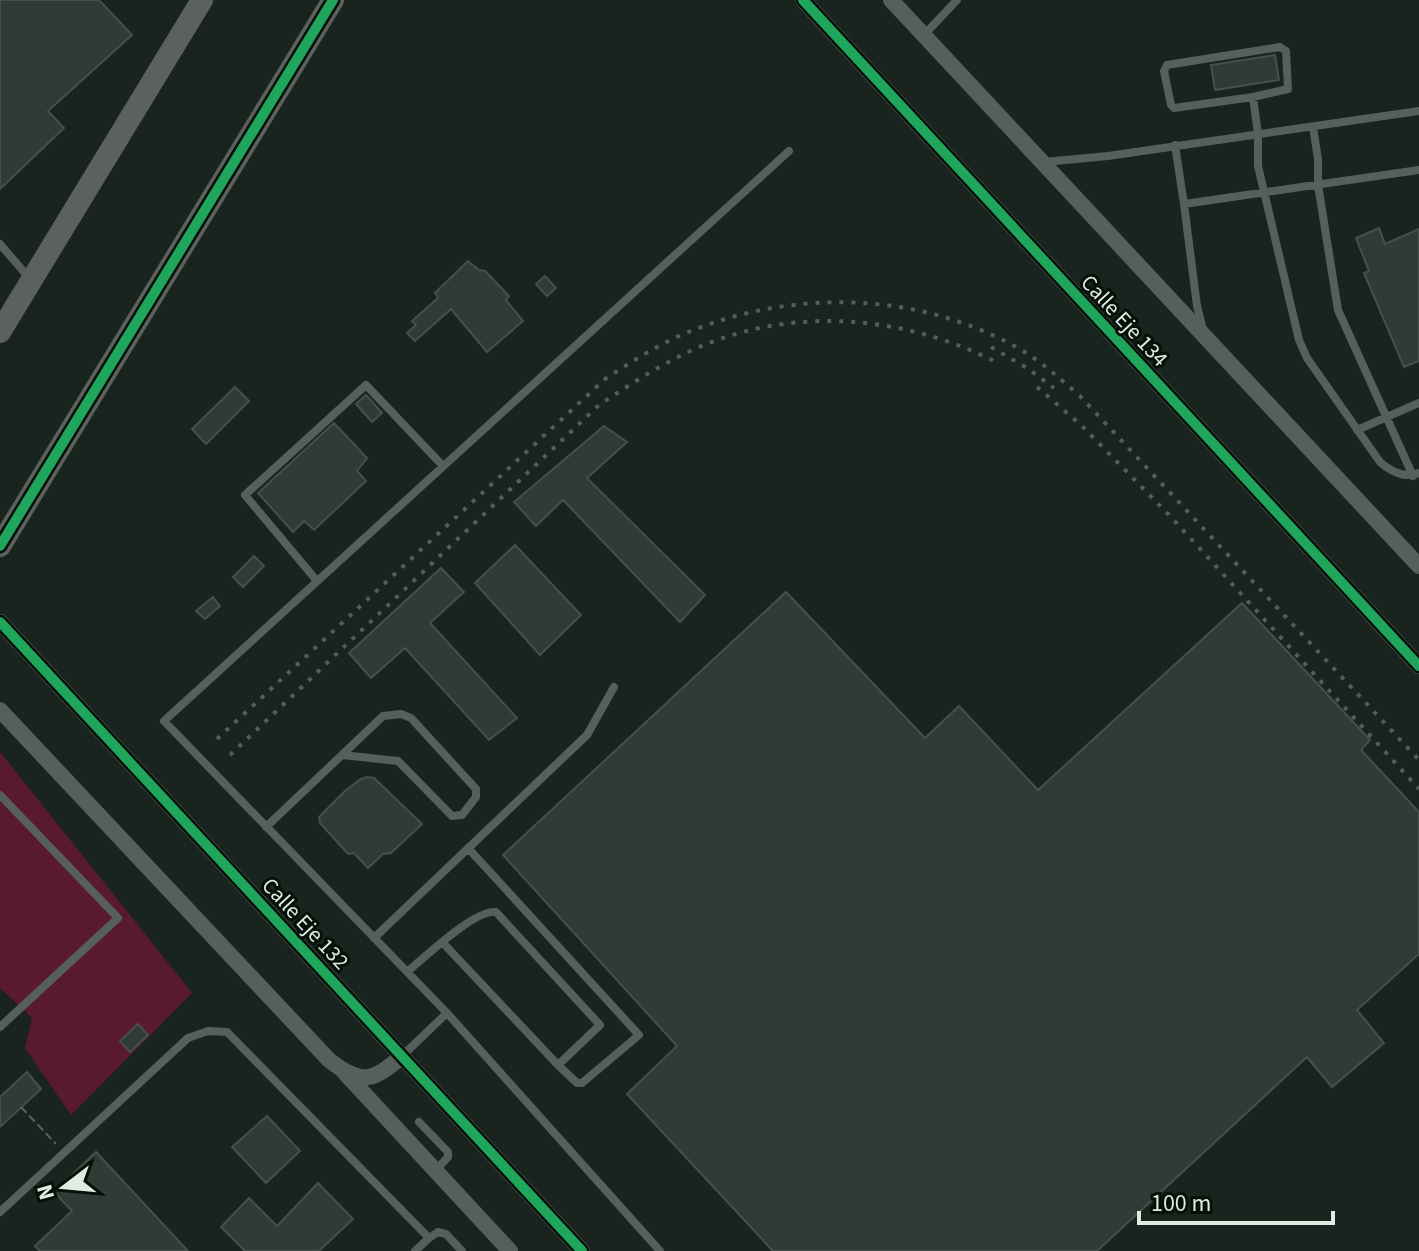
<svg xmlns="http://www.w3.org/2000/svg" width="1419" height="1251" font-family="'Source Sans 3',sans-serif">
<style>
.green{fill:#591a2f}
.building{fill:#313b35;stroke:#46504a;stroke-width:2}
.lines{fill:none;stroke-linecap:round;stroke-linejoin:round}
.path{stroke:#5c635e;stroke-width:2;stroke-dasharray:8 4;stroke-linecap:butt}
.lane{stroke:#565f59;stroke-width:8}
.street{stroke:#565f59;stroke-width:16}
.secondary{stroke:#5d615e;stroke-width:22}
.rail{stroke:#545e58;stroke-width:4;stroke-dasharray:4 8;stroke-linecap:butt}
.cycleway-casing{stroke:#070f09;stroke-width:15}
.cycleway{stroke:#20a55d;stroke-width:10}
.labels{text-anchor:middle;stroke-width:6;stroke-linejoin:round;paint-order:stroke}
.street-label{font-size:22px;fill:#dfece3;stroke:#070f09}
</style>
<rect width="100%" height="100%" fill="#18241d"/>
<path class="green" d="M0,752L192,993L71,1115L25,1048L32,1018L0,988Z"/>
<path class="building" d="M0,0H99L132,35L48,111L64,128L0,189Z
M1275,55L1279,80L1215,90L1211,65Z
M1379,228L1385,244L1419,229V361L1404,367L1364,273L1369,271L1356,238Z
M468,261L479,270L485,271L509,296L506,300L523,321L487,352L451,309L415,341L407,333L416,325L412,321L438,298L435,293Z
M545,276L556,288L547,296L536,284Z
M235,387L249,401L206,444L192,429Z
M366,395L382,413L372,422L356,404Z
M334,423L367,458L357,471L366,481L314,530L304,521L293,532L258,493Z
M604,426L627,442L587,478L705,595L680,622L563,500L536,526L514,502Z
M515,545L581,615L540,655L475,583Z
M254,556L264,566L243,587L233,577Z
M441,568L464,592L430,623L517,718L489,740L405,648L371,678L349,653Z
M786,592L925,738L959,706L1038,790L1242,603L1370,740L1361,750L1419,812V954L1357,1010L1384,1043L1332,1087L1307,1057L1097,1251H773L627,1094L677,1046L503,855Z
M213,597L220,606L205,619L196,611Z
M367,777L374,778L422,824L391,853L383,854L368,868L354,853L348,854L320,823L319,817L345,791L361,779Z
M138,1024L148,1035L130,1052L120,1041Z
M27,1072L41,1089L0,1127V1097Z
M267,1116L300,1151L266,1183L232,1147Z
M96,1152L188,1251H40L35,1246L72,1211L54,1192Z
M318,1183L353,1219L319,1251H245L221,1227L249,1198L277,1226Z"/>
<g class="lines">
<path class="path" d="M21,1107L56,1144"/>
<path class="lane" d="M924,35L957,0
M1280,47L1286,51L1288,89L1253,97L1174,108L1171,105L1164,71L1167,65Z
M1253,97L1258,134V166L1299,340L1307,358L1380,462C1390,471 1405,479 1419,473
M1313,127L1318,159V185L1338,310L1413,476
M1175,145L1184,204
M1044,162L1108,156L1419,111
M0,244L30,279
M1203,330L1197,306L1184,204L1419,170
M1357,430L1419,403
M317,581L245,495L366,385L443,466
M0,795L118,918L0,1027
M266,827L383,716L401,714L411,718L476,789V797L462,815L452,816L398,761L342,755
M468,848L639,1035L582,1083H577L558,1065
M374,938L587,735L614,687
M407,972C425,957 475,909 496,912L600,1025L558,1065L443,943
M447,1013L660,1251
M402,1056L447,1013L164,721L789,151
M419,1122L448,1152V1157L436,1170
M0,1212L188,1038L208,1031L227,1032L429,1238L415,1251
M429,1238L438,1232L446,1234L462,1251"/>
<path class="street" d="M803,0L1419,666
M891,0L1419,566
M0,622L582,1251
M0,710L329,1060C362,1086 374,1081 402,1056
M344,1072L510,1251"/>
<path class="secondary" d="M0,332L202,0
M0,546L333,0"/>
<path class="rail" d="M991,347L1027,368L1054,388
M1037,387L1081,425L1171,517L1419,789
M217,739L605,379C633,361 660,343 691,331C795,289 917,292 1016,347C1040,360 1059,378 1080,396L1419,760
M230,755L599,405C638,379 678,353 723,338C815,307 915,320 1000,364"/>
<defs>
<path id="cycleway" d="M803,0L1419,666
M0,546L333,0
M0,622L582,1251"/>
</defs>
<use href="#cycleway" class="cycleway-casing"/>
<use href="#cycleway" class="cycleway"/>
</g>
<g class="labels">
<g class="street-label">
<text transform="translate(1125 320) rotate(47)" y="8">Calle Eje 134</text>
<text transform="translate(306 923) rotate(47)" y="8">Calle Eje 132</text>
</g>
</g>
<g transform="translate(64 1187) rotate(254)" stroke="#070f09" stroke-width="6" paint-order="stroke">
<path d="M0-6L14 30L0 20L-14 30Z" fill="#dfece3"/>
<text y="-12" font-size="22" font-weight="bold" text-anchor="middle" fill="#dfece3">N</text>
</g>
<path d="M1139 1211v12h194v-12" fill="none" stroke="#dfece3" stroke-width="4"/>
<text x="1151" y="1211" font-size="24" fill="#dfece3" stroke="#070f09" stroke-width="6" paint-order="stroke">100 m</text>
</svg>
